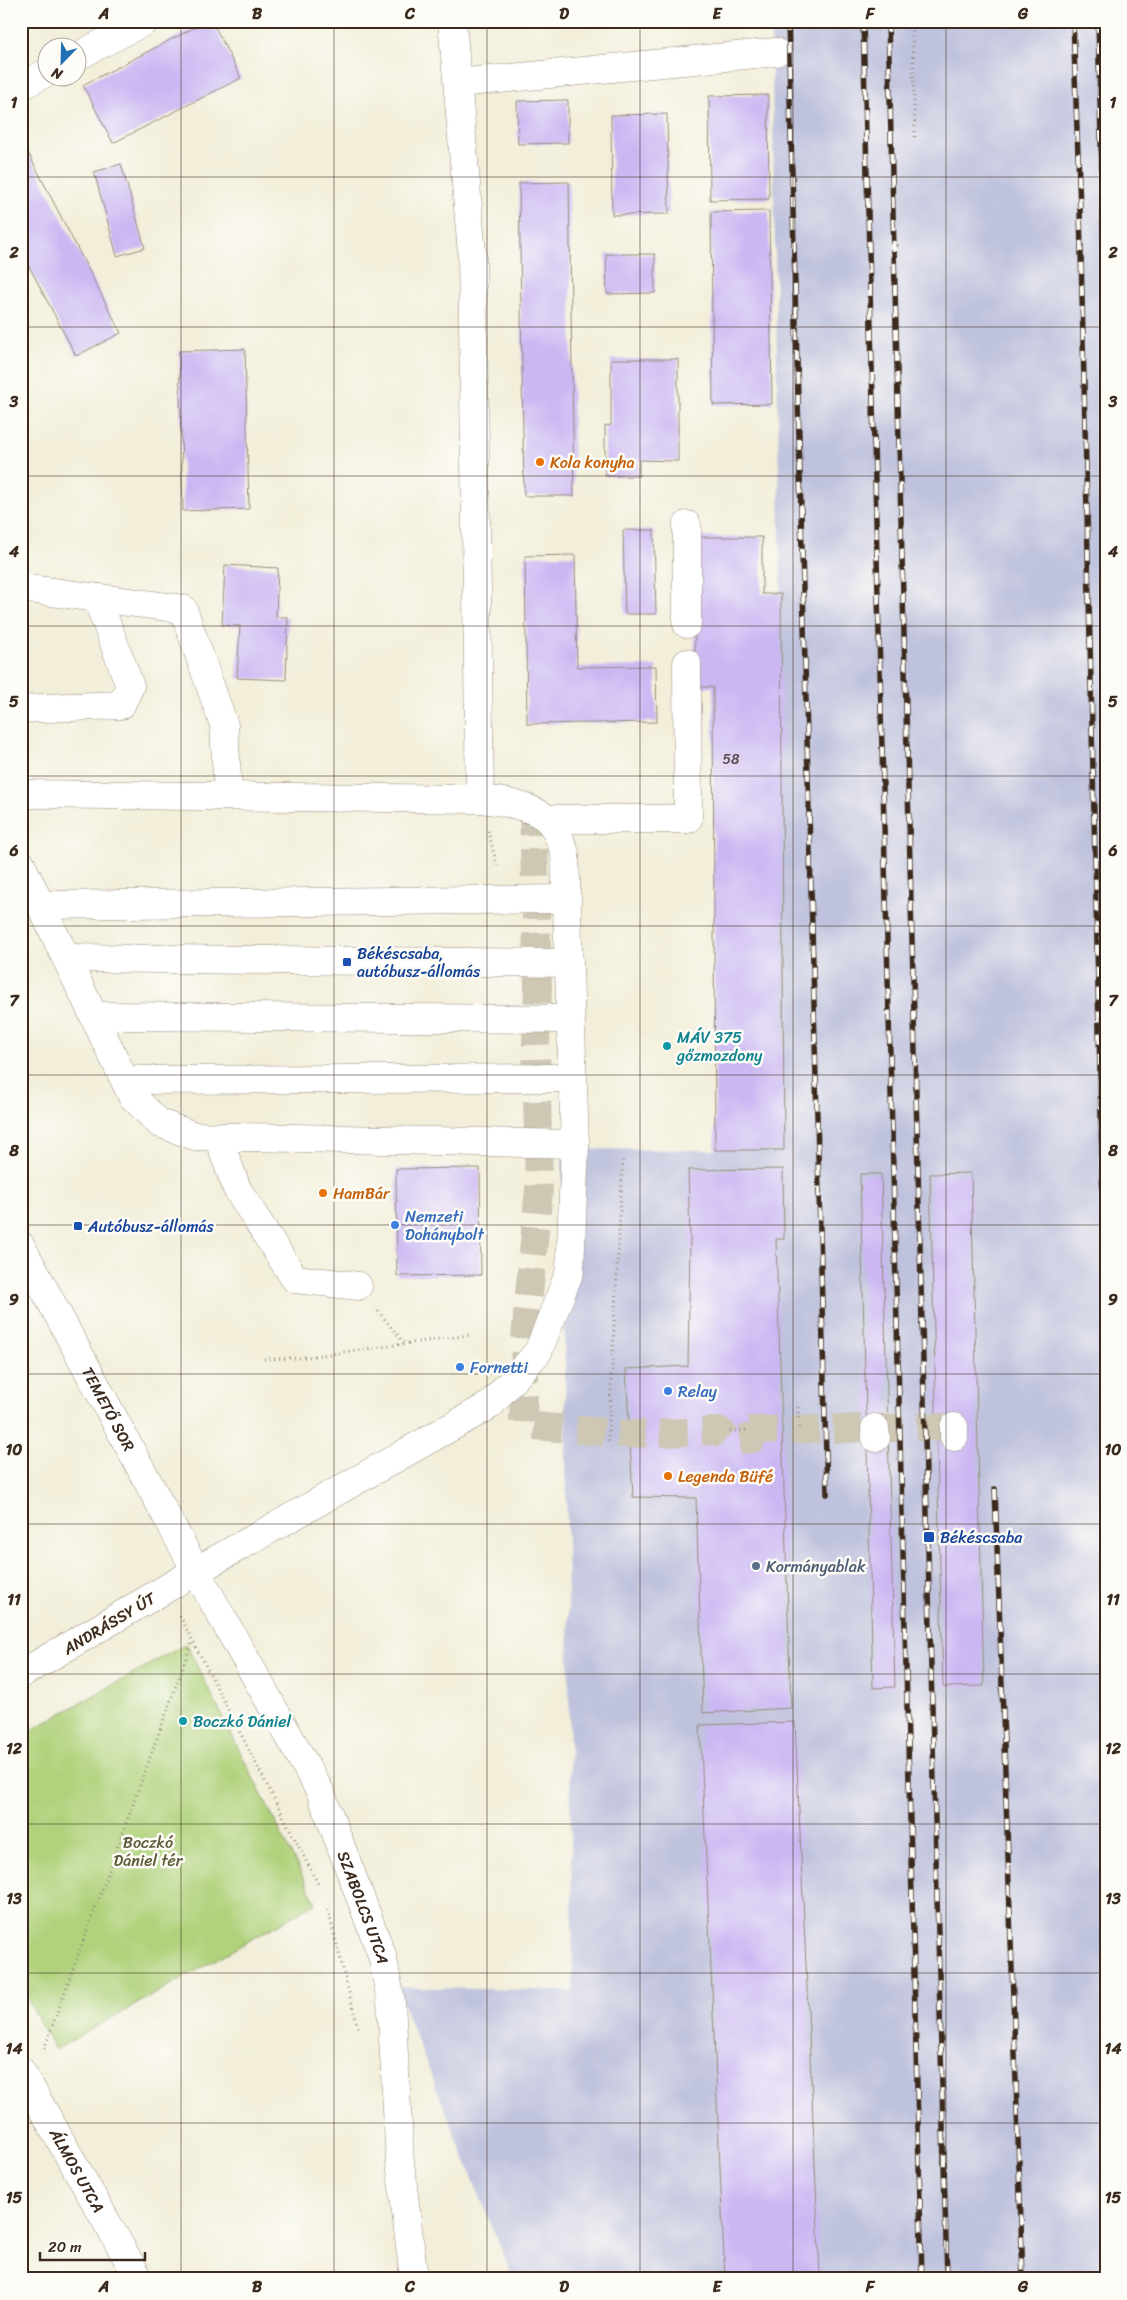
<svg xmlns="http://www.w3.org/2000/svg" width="1127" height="2300" font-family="Sriracha,sans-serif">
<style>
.industrial{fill:#bfc2dd}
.green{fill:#b0d27b;stroke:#767e4c}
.building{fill:#cbb8f3}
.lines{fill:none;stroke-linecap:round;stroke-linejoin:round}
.minor-tunnel{stroke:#cdc7b4;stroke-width:28;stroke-dasharray:28 14;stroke-linecap:butt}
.minor-casing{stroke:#968c7c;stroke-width:29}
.path{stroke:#968c7c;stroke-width:3;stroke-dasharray:1 4;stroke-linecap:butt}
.minor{stroke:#fff;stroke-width:28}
.rail-casing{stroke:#3b2a1e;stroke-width:5.5}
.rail{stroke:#fdfcf7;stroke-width:4;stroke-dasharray:11;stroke-linecap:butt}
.grid{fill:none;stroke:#3b2a1e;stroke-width:1;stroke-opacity:0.55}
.food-dot{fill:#e8710a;stroke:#fdfcf7;stroke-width:2}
.transit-dot{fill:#1a4fb4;stroke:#fdfcf7;stroke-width:2}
.culture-dot{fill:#0f9aa8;stroke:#fdfcf7;stroke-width:2}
.shop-dot{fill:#3f7fe0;stroke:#fdfcf7;stroke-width:2}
.service-dot{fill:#5c6f8a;stroke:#fdfcf7;stroke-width:2}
.labels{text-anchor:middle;stroke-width:5;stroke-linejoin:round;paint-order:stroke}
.number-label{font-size:14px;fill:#5f4e53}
.food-label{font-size:16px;fill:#c56008;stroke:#fdfcf7;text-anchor:start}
.transit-label{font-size:16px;fill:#164399;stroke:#fdfcf7;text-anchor:start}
.culture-label{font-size:16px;fill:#0d838f;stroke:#fdfcf7;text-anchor:start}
.shop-label{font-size:16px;fill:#366cbe;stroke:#fdfcf7;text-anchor:start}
.street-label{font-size:16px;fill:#3b2a1e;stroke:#fdfcf7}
.service-label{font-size:16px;fill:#4e5e75;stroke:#fdfcf7;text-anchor:start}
.park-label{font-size:16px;fill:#5e5c3a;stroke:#fdfcf7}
.neatline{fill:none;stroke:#3b2a1e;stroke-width:2}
.grid-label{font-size:16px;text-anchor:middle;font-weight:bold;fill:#3b2a1e}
</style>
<rect width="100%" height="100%" fill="#fdfcf7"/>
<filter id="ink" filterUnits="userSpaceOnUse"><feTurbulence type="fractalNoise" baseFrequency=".02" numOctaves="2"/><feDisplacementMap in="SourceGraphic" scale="10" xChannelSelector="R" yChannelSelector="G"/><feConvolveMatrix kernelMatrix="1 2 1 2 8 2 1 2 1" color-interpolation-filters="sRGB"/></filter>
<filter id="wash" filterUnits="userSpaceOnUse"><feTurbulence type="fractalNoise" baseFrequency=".0096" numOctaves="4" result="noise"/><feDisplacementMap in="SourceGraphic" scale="20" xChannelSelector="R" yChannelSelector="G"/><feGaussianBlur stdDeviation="1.12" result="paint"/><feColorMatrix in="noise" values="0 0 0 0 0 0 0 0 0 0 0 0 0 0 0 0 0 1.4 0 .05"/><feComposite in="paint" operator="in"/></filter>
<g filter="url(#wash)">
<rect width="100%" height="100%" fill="#f2eed9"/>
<path class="industrial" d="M771,21H1106V2279H513L396,1987L573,1991L562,1149L715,1150L781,594Z"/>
<path class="green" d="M186,1644L316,1903L55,2050L21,1987V1736Z"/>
<g id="blocks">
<path class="building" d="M207,21H212L241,78L113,143L83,85Z
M768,95L769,199L710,200L709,96Z
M568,100V143L518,144L517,101Z
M667,114L669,214L612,215L611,115Z
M21,139L121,333L76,356L21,251Z
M121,164L145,248L117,256L94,172Z
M569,182L574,496H524L519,183Z
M769,211L772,404L713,405L711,212Z
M606,254H655V293L607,294Z
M245,349L249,509L183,511L179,351Z
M611,359H678V461L639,460V476H605V426L611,425Z
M623,530H654L656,614H625Z
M694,537H762V594H781L784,1150H715L713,687H695Z
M575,555L577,667L656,666L657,722L527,724L525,556Z
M225,565L278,568L276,617H288L286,680L237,678L240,626L222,625Z
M480,1168L481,1275L397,1276L396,1169Z
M783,1169L784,1239H776L791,1708L703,1713L696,1498L633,1497L626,1369L688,1366L690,1238L688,1170Z
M971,1173L984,1686L943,1687L930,1174Z
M860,1174H881L895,1687L873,1688Z
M795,1722L820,2276L725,2279L700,1725Z"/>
</g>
</g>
<g filter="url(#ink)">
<use href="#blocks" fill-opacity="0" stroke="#968c7c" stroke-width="1"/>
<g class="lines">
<path class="minor-tunnel" d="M533,807L538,987L536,1044L539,1189L525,1338L523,1425L629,1434L720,1431L729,1440L752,1439L757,1429
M749,1430L954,1427"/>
<defs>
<g id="minor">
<path d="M452,21L472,254L480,799"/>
<path d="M78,56L145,21"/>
<path d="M458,83L776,52"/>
<path d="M21,86L48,72"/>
<path d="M687,525V624"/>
<path d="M21,588L183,609L224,725L228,795"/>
<path d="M21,709L121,705L130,686L97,598"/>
<path d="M21,794L480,799C501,801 530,805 547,819C556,827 561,842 565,853L575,1144L570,1271L538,1352L490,1405L196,1571L21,1674"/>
<path d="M547,819H688L687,663"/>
<path d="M21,864L132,1096L159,1123L195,1136L575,1144"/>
<path d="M41,905L567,899"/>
<path d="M66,958L569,963"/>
<path d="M94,1016L570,1019"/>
<path d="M125,1080L573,1078"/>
<path d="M218,1137L237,1189L295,1279L358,1286"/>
<path id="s1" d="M21,1246L196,1571L320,1791L382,1955L391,2001L400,2162L414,2279"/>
<path d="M954,1427V1437"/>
<path d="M875,1428L876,1438"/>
<path id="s2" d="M21,2071L139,2279"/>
</g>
</defs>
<use href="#minor" class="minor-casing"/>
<path class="path" d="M912,21L915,137
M488,831L498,869
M378,1311L404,1343
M264,1359L299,1358L470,1335
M798,1407L799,1429
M730,1431L749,1430
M608,1441L623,1157
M180,1616L318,1884
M328,1910L358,2028
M44,2049L192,1642"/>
<use href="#minor" class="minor"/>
<defs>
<path id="rail" d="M788,21L827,1494
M863,21L922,2279
M888,21L947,2279
M1073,21L1080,209L1106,1333
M1098,21L1106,336
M995,1489L1023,2279"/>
</defs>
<use href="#rail" class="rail-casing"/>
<use href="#rail" class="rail"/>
</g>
</g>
<path class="grid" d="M181,21V2279M334,21V2279M487,21V2279M640,21V2279M793,21V2279M946,21V2279M21,177H1106M21,327H1106M21,476H1106M21,626H1106M21,776H1106M21,926H1106M21,1075H1106M21,1225H1106M21,1374H1106M21,1524H1106M21,1674H1106M21,1824H1106M21,1973H1106M21,2123H1106"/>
<g class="food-dot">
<circle cx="540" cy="462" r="5"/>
<circle cx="323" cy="1193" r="5"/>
<circle cx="668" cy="1476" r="5"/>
</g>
<g class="transit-dot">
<rect x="342" y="957" width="10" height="10" rx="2.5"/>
<rect x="73" y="1221" width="10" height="10" rx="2.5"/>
<rect x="923" y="1531" width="12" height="12" rx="2.5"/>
</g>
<g class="culture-dot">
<circle cx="667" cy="1046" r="5"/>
<circle cx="183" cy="1721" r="5"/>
</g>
<g class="shop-dot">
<circle cx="395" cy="1225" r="5"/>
<circle cx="460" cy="1367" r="5"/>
<circle cx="668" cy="1391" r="5"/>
</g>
<circle class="service-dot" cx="756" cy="1566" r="5"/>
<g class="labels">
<g class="number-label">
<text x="731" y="764">58</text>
</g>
<g class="food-label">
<text x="550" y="468">Kola konyha</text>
<text x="333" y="1199">HamBár</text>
<text x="678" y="1482">Legenda Büfé</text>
</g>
<g class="transit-label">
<text x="357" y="959">Békéscsaba,<tspan x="357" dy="18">autóbusz-állomás</tspan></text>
<text x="88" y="1232">Autóbusz-állomás</text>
<text x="940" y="1543">Békéscsaba</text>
</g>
<g class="culture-label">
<text x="677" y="1043">MÁV 375<tspan x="677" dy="18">gőzmozdony</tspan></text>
<text x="193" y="1727">Boczkó Dániel</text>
</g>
<g class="shop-label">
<text x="405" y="1222">Nemzeti<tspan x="405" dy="18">Dohánybolt</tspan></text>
<text x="470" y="1373">Fornetti</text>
<text x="678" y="1397">Relay</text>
</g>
<g class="street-label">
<text dy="6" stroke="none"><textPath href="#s1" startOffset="185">TEMETŐ SOR</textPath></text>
<text transform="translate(109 1623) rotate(-31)" y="6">ANDRÁSSY ÚT</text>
<text dy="6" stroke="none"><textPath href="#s1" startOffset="746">SZABOLCS UTCA</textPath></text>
<text dy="6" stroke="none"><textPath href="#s2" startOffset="114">ÁLMOS UTCA</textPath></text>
</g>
<g class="service-label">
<text x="766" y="1572">Kormányablak</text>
</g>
<g class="park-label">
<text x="148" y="1848">Boczkó<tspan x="148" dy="18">Dániel tér</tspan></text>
</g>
</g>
<rect width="1127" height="2300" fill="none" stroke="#fdfcf7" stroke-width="55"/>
<g transform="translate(62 62) rotate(203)"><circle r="24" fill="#fdfcf7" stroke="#afa8a0"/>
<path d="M0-4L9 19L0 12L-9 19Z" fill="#1f6fb2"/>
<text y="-8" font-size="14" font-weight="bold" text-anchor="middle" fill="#3b2a1e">N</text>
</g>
<path d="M40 2252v8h105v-8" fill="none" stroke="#3b2a1e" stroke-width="2.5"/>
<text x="48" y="2252" font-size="15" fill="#3b2a1e" stroke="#fdfcf7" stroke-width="4" paint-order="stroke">20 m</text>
<rect x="28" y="28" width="1072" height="2244" class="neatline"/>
<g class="grid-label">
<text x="104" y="19">A</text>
<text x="257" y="19">B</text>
<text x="410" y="19">C</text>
<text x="564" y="19">D</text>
<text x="717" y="19">E</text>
<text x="870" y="19">F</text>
<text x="1023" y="19">G</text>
<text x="14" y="108">1</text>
<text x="1113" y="108">1</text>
<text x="14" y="258">2</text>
<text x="1113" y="258">2</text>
<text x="14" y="407">3</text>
<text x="1113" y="407">3</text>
<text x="14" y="557">4</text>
<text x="1113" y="557">4</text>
<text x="14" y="707">5</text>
<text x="1113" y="707">5</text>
<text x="14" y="856">6</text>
<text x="1113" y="856">6</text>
<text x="14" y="1006">7</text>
<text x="1113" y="1006">7</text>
<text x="14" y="1156">8</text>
<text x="1113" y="1156">8</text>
<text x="14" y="1305">9</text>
<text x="1113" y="1305">9</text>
<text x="14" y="1455">10</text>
<text x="1113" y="1455">10</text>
<text x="14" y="1605">11</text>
<text x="1113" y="1605">11</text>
<text x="14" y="1754">12</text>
<text x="1113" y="1754">12</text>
<text x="14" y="1904">13</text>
<text x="1113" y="1904">13</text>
<text x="14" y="2054">14</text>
<text x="1113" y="2054">14</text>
<text x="14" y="2203">15</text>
<text x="1113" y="2203">15</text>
<text x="104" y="2292">A</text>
<text x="257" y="2292">B</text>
<text x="410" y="2292">C</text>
<text x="564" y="2292">D</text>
<text x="717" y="2292">E</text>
<text x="870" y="2292">F</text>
<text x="1023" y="2292">G</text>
</g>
</svg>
